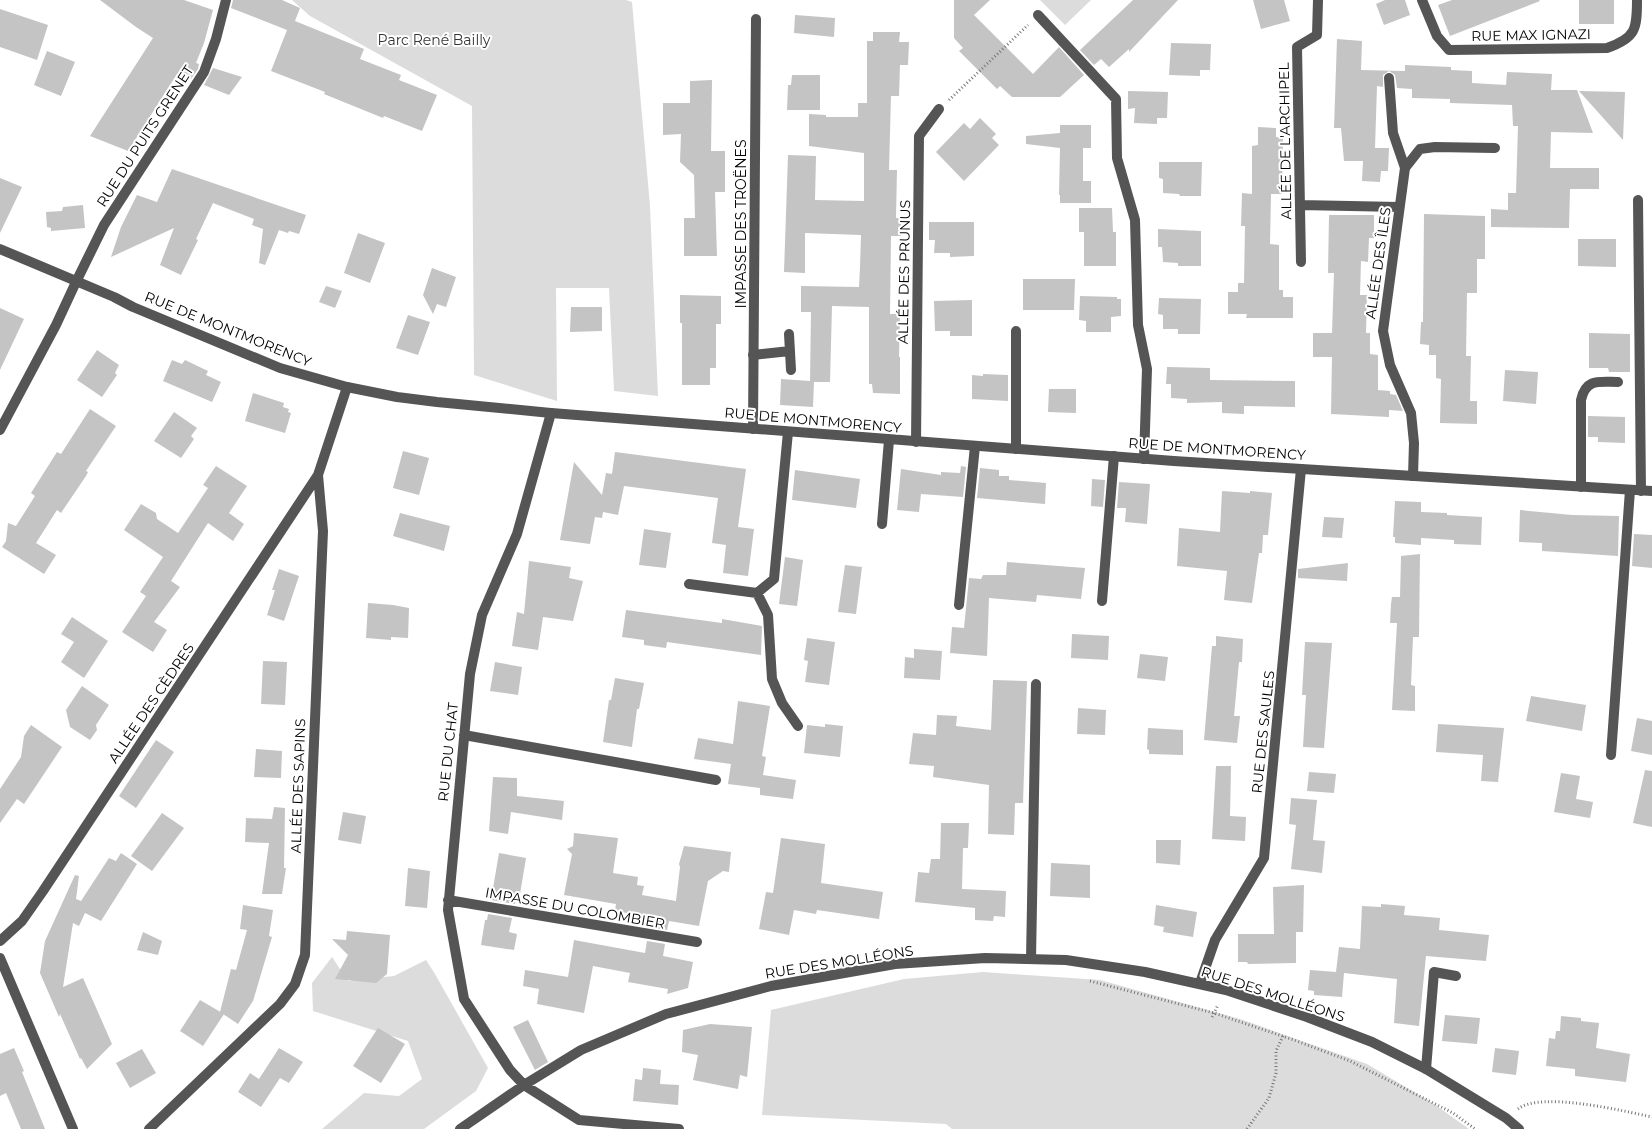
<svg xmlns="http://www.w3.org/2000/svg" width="1652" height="1129" font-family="Montserrat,sans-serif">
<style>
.green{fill:#dcdcdc}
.building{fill:#c4c4c4}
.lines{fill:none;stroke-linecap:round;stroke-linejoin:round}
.path{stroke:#777;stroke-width:3;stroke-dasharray:1 2.5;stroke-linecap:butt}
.service{stroke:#555;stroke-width:10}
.minor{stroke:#555;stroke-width:10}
.tertiary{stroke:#555;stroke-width:10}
.labels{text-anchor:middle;stroke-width:4;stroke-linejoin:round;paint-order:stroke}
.street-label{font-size:14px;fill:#000;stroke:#fff}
.park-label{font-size:14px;fill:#333;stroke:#fff}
</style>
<rect width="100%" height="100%" fill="#fff"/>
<path class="green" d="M292,0H626L632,2L650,206L658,396L614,391L609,288H556L557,401L474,375L472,106L310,16Z
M1040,0H1091L1065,25Z
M332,957L348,981L394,976L426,960L435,974L488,1068L476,1091L424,1129H322L364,1093L399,1096L422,1079L408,1041L313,1011L312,983Z
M983,972L1100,980L1240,1019L1367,1064L1434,1104L1469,1129H952L946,1124L762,1115L771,1010L904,979Z"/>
<path class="building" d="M100,0H184L213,10L204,43L196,63L199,64L198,69L191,79L177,74L128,151L90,136L153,38L136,27Z
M233,0H282L300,8L295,21L364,49L360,59L401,75L399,80L437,95L422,131L384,116L383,118L324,94L325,92L271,71L287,30L231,8Z
M954,0H990L974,15L1033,74L1059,47L1084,75L1060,97H1012L1000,86L997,89L959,51L963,48L954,38Z
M1133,0H1178L1129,52V49L1109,67L1101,59L1094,65L1080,50Z
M1253,0H1284L1290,21L1261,29Z
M1385,0H1405L1410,15L1384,25L1376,4Z
M1452,0H1539L1540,1L1450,36L1438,5Z
M1579,0H1614V24H1579Z
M0,9L48,25L37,60L0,47Z
M795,15L835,18L834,37L794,33Z
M873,32H900L899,42H909L908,65H900L899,96H891L889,170H897L896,218H901V236H891L890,314H900L899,357H900V394L873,393L872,384H869V307L832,306L830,382H814L813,407L780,405L781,379L810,381L811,312H801V286L859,287L860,267L861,235L805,233V273L784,272L788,155L816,156L815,200L864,201V153L809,146V114L826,115V117H858V103H867V41H873Z
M1337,39L1362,41L1361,70L1405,71V65L1451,67V70L1472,71V83L1506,85L1507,72L1552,74L1551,90H1577L1593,133L1551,132L1550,168H1599V189H1570L1569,228L1491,227V209L1508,210V193H1516L1518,126H1513L1512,105L1450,103V99L1412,98V89L1397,88L1395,75L1389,71L1383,75V87L1377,86L1375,148H1389L1388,171H1381L1380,182L1362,181L1363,161H1344L1341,128H1334Z
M1171,43L1211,44L1210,70H1200V76L1169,75Z
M47,51L75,62L61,96L34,85Z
M213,68L242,77L229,95L204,85Z
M792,75H820V110H787L788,85H791Z
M712,80L711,151H725V192H715L717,256H684V218H695L694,175L680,162L681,134L663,135V103H690V81Z
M1128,91L1168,92L1167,118H1157V124L1134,123L1135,108L1128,109Z
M1579,91L1625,92L1623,140Z
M980,118L996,134L992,138L999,145L964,181L936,152L964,123L970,129Z
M1060,125H1091V148H1083V181H1091V203H1060V195H1059L1060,148L1026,144V136L1060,133Z
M1258,127L1276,128V137H1283L1282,194H1271L1270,244L1279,245V290H1283V297H1293V318H1246L1247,314H1228V292H1238V283H1244L1245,226H1241L1242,193L1252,194V146L1258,145Z
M1159,162H1202L1201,196H1180L1179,194L1163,193V179L1159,178Z
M172,169L306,215L299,234L289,231L288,233L279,230L265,265L259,263L263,229L252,225L254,219L213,203L196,239L198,240L181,275L160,265L174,228L111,257L121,227L137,195L157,202Z
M0,178L22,187L0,233Z
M83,205L85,228L51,231V228L47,227L46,212L62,211L63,207Z
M1079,208H1112L1113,232H1116V266H1084V232H1079Z
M1424,214L1485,216V259H1477V293H1467L1466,356H1471L1470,401H1477V424L1440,423L1441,379L1436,378V355H1429V345L1420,344L1421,322H1423Z
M1329,215H1374V238H1369L1368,262L1361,261L1360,295H1367L1366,333H1370V354L1378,355V390L1390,391V394L1396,395L1403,411L1389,410V417L1331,414L1332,357H1313V333H1332L1334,273H1328Z
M929,222H974V256L950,257V253H934L935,240H929Z
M1158,229L1201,231V266H1178V263L1163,262L1162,247H1158Z
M358,233L385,243L370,283L344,273Z
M1578,239H1616V267L1578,266Z
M432,268L456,277L446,307L437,304L433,314L423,295Z
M1023,279H1075L1074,310H1023Z
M326,286L342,291L335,308L319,302Z
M680,295L721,296V324H716V368H710V385H682V323H680Z
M1080,296L1117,297V299H1121V316L1111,317V332H1086V321L1079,320Z
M1159,298L1201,299L1200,334H1178V329H1163V315L1158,314Z
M972,300V336H950V331H935L934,301Z
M571,307H602V331L570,332Z
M0,308L24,319L0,370Z
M408,315L430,322L418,355L396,348Z
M1589,333L1630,334V372H1609L1608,368H1589Z
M97,350L119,365L115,373L117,375L102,397L77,380Z
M172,360L182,364L185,360L208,371L206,375L221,382L212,402L163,381Z
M1167,367L1210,368V380L1295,381V407L1244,406V414L1222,413V402L1187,403V399L1171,398V384H1166Z
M1505,370L1538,372L1536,404L1503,401Z
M983,374L1008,375V401L972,399V375L983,376Z
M1049,389H1076V413L1048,412Z
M253,393L284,403L283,407L289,409L288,412L291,413L285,433L245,421Z
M90,409L116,426L86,471L88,472L86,476L61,513L57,510L36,543L56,555L44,574L2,547L6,541L8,523L16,526L35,496L31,493L57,452L61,454Z
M174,412L197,428L191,436L194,439L181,458L154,441Z
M1588,416L1625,417V443L1598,442V437H1588Z
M403,451L429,458L419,495L393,488Z
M615,452L746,469L738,527L754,529L748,576L723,573L726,545L712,543L718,498L624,486L618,515L603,512L602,518L595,517L590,544L560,540L574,462L602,495L606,473L612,474Z
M216,466L247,486L229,513L244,524L233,541L208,523L171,581L180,587L154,622L167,630L153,652L122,632L146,596L140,592L163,557L124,530L141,504L156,513L157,519L178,533L208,488L203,485Z
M961,466L966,467L963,497L921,494L919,512L897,510L901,469L941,475V472L960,473Z
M980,468L999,470V476H1009V480L1046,483L1045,504L977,498Z
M795,470L860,479L856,508L792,500Z
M1092,479L1105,480L1103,507L1091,506Z
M1119,482L1150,484L1147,524L1125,522L1126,508H1117Z
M1222,491L1250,493V491L1272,493L1268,535H1263L1262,553H1259L1252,603L1224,600L1227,571L1177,566L1179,528L1220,532Z
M1395,501L1421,502V512L1447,513V515L1482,517L1481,545L1454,544V540L1421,538V545L1395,543V537H1393Z
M1520,510L1572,515L1619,516L1618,556L1542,551V543L1519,542Z
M400,513L450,526L444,551L393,536Z
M1324,517L1344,518L1342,538L1322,537Z
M644,529L671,533L666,568L639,565Z
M1634,534L1652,535V568L1632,566Z
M1420,554L1419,637H1413L1411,685L1415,686V711L1392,710L1397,623H1390L1391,604L1392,597H1400L1401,556Z
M785,557L803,560L797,606L779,604Z
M529,561L571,567L569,578L583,581L573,621L543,617L538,650L512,646L517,612L524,614Z
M1007,562L1085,568L1081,599L1037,595L1036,602L989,598L987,656L950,653L952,627L964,628L969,578L981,579L983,575H1006Z
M1348,563L1347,581L1298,578V569Z
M845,565L862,567L856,614L838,612Z
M279,569L299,576L284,621L267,615L275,590H272Z
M368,603L393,605L409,608L408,638L391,637V640L366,638Z
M626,610L722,623V619L762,626L761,655L667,642L666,648L644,645V640L622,637Z
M72,617L108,641L84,678L61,662L74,642L61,634Z
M1072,634L1109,636L1108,660L1071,658Z
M1216,636L1243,639L1242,662H1239L1234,716H1240L1237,743L1204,740L1212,646H1216Z
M807,638L835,642L829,685L805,682L808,661L804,660Z
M1305,642L1332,643L1324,748L1303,747L1306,695H1302Z
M914,649L942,651L940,680L904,678L905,657L914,658Z
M1140,654L1168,657L1165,681L1137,678Z
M263,661L287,662L285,705L261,704Z
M495,662L522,667L518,695L490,691Z
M615,678L644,683L639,709H637L632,747L603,742L609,700H611Z
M993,680L1027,681L1023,803H1015L1014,835L988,834L989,785L933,777L934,766L909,764L913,733L936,735L937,715L957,716L956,726L991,730Z
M82,686L109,705L96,725L97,730L90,740L70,727L66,710Z
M1531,696L1586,705L1582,731L1526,721Z
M738,701L770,706L762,756L766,757L763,775L796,780L793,799L760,795V788L728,784L731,764L694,759L698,738L733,744Z
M1078,708L1106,710L1105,735L1077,734Z
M1637,718L1652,721V755L1631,751Z
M825,724L843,726L840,757L804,753L807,725L825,727Z
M1438,724L1504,728L1498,782L1481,781L1483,755L1436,752Z
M31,725L62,747L24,804L17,799L0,823V789L21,757L24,736Z
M1148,728L1183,730V755L1149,754V750L1147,749Z
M156,740L174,752L136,808L119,796Z
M256,749L282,751L281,778L254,777Z
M1216,766H1231L1230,816L1246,817L1245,841L1212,839Z
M1645,770L1652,771V827L1633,823Z
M1309,772L1336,774L1334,793L1307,791Z
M1561,773L1580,776L1576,799L1593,802L1590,818L1554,812Z
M493,777L517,778V796L564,801L562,820L511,812L508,834L489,831Z
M1291,798L1317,800L1313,840L1325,841L1322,873L1291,869L1296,825L1289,824Z
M274,807L285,808L284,868H286L282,894H262L269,843L245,842L246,818L272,819Z
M343,812L366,816L361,844L338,840Z
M162,813L184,828L152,871L131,856Z
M941,823H969L968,848H963L962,889L1006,891L1005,917L994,916L993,921L975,920V908L915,902L918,872L929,873L931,859H940Z
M574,833L618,838L613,873L638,877L637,885L644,886L642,895L676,901L680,867L679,864L684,846L731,852L729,872L723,871L708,881L699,926L669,921L667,930L649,927L651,917L615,911L616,904L564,895L572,854L567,849L573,846Z
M781,838L825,844L821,883L883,892L879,919L817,910L816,914L794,910L789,935L759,929L766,892L773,893Z
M1156,840H1181L1180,865L1156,863Z
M121,853L137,864L101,921L85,913L79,926L73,923L63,987L83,978L112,1044L87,1069L81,1058L80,1059L60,1014L59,1017L40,973L45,941L75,875L79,876L76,899L81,901L109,858L116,861Z
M499,853L526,858L520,894H517L515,904L491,900Z
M1051,863L1090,865V898L1050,896Z
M408,868L430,871L427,908L405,906Z
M1304,885L1303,932H1296V963L1248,964L1247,962H1238V934H1274L1273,887Z
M1381,904L1405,906L1404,915L1440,918L1439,930L1489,935L1486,961L1426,956L1419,1026L1394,1023L1397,979L1344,973L1342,997L1314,995V991L1308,990L1310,970L1336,972L1339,947L1360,949L1362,906L1381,907Z
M243,905L273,910L269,936L272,937L253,1001L238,1024L220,1012L231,969L236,970L247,930L240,929Z
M1156,905L1197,912L1193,937L1163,932L1164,927L1154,925Z
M488,914L512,918L509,932L517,934L514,950L481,945L485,920H487Z
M347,931L390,935L387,974L376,983L335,979L348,955L332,939L346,940Z
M143,932L162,941L158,955L137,950Z
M574,940L645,953L647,941L665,944L663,956L693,962L688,988L667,994L668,989L628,982L630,973L593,966L584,1013L537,1004L539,989L523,986L525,970L568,977Z
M200,1000L224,1014L203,1046L180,1031Z
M1445,1015L1480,1018L1477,1044L1442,1041Z
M1561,1016L1581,1018V1021L1599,1023L1596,1048L1630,1054L1626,1082L1575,1076V1069L1546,1066L1549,1038L1555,1039L1556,1031H1560Z
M528,1020L548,1062L535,1070L513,1027Z
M710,1024L752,1027L747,1077L740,1075L738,1089L693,1080L698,1055L682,1052L683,1030Z
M378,1028L405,1044L381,1083L353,1066Z
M14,1048L24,1071L22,1072L45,1129H21L6,1093L0,1096V1054Z
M279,1048L303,1062L289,1083L280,1078L261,1107L238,1092L250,1073L259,1079Z
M1495,1048L1519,1051L1516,1075L1492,1072Z
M142,1049L156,1073L130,1088L116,1063Z
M643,1068L661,1070L660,1084L679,1085L678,1105L633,1101L635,1079L642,1080Z"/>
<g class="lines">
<path class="path" d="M949,100L1028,25
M1090,981L1214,1013L1294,1040L1350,1061L1453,1113L1475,1129
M1212,1017L1218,1005
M1518,1109C1540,1091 1624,1111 1652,1117
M1247,1129L1269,1098L1276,1073V1051L1283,1036"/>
<path class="service" d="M789,334L791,370
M753,355L790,351
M1581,487V400C1586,378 1599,382 1618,382
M882,524L889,440
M1102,601L1114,456
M1031,959L1036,684
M1426,1069L1434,972L1456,976"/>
<path class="minor" d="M1422,0L1437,36L1449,50L1607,48C1636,38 1637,29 1637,0
M1038,15L1116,99L1117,158L1135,220L1138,325L1147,369L1144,459
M1389,78L1393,133L1405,168L1383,331L1390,365L1411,413L1414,443L1413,476
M1405,168L1420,149L1435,147L1495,148
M1638,200L1641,491
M1300,205L1399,207
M1301,262L1297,47L1317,35L1318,0
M551,413L517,534L482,615L470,674L448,910L464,999L510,1070L524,1085L579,1120L679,1129
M753,429L756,19
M0,430L56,325L76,282
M916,442L919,136L939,109
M1016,449V331
M689,584L757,593L774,579L788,432
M757,593L768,615L772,679L782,703L798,726
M959,605L975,446
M464,735L716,780
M1611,755L1630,490
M448,900L697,942
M0,941L22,921L43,891L318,475
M0,958L73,1129
M1200,983L1215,940L1264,858L1301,469
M149,1129L280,1004L295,984L305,955L323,531L318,475L347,387
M460,1129L524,1085L581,1050L666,1014L771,986L895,964L985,958L1066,960L1145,972L1226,990L1307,1017L1372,1042L1426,1069L1506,1118L1519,1129"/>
<path class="tertiary" d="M0,249L114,297L133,307L280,368L347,387L397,397L437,402L551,413L1174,461L1652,491
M76,282L104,225L204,72L216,39L226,0"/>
</g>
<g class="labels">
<g class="street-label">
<text transform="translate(1531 35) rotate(-1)" y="5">RUE MAX IGNAZI</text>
<text transform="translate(145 136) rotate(-57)" y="5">RUE DU PUITS GRENET</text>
<text transform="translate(1285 141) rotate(-91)" y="5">ALLÉE DE L'ARCHIPEL</text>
<text transform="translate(741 224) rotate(-90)" y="5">IMPASSE DES TROËNES</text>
<text transform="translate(1378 263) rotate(-82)" y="5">ALLÉE DES ÎLES</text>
<text transform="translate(904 272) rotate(-89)" y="5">ALLÉE DES PRUNUS</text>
<text transform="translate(228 329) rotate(22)" y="5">RUE DE MONTMORENCY</text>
<text transform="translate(813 420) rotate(5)" y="5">RUE DE MONTMORENCY</text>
<text transform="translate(1217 449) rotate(4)" y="5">RUE DE MONTMORENCY</text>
<text transform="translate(151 703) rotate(-56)" y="5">ALLÉE DES CÈDRES</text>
<text transform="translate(1263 732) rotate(-84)" y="5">RUE DES SAULES</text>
<text transform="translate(448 752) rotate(-84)" y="5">RUE DU CHAT</text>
<text transform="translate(298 786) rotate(-88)" y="5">ALLÉE DES SAPINS</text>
<text transform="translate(575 908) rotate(10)" y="5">IMPASSE DU COLOMBIER</text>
<text transform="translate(839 962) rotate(-9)" y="5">RUE DES MOLLÉONS</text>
<text transform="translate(1273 994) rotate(18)" y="5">RUE DES MOLLÉONS</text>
</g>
<g class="park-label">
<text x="434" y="45">Parc René Bailly</text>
</g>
</g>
</svg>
